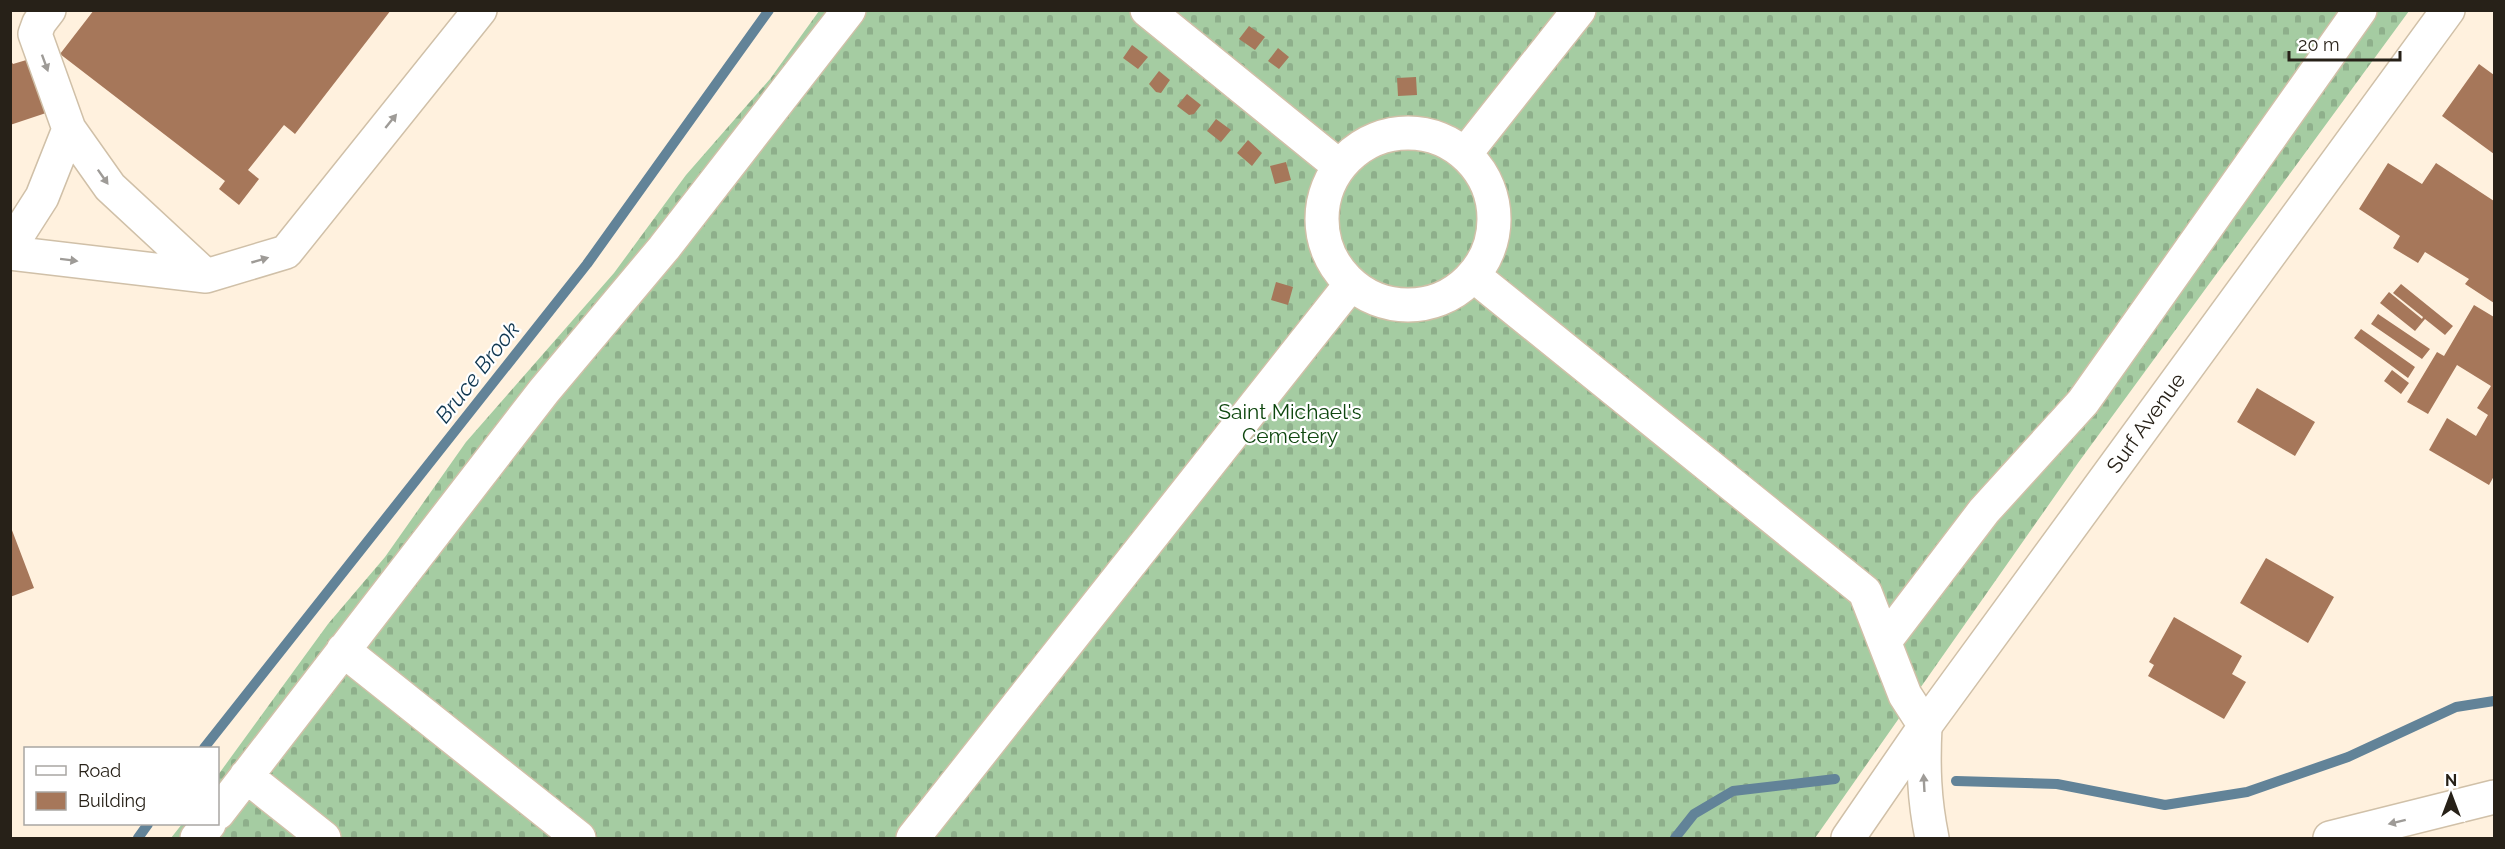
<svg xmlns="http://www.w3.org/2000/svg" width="2505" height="849" font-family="Raleway,sans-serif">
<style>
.cemetery{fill:url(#cemetery-stones)}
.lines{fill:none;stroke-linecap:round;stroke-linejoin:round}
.stream{stroke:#628398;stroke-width:10}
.building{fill:#a6775a}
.minor-casing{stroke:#d0c0a8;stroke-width:36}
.highway-casing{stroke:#d0c0a8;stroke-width:36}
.minor{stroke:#fff;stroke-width:33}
.highway{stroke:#fff;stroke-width:33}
.oneway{fill:#9e9b97}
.labels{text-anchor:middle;stroke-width:4.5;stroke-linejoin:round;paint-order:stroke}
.park-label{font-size:21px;fill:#0f470f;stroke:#fff}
.street-label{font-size:21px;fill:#272118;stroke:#fff}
.water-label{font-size:22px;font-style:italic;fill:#103750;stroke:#fff}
</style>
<defs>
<pattern id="cemetery-stones" width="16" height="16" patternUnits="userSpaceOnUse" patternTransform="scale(1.5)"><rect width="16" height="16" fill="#a5cca2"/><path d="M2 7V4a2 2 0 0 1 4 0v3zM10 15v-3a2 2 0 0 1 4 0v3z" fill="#8eaf8b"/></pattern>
</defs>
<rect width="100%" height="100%" fill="#fff1de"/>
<path class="cemetery" d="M819,11H2409L2078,463L1815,838H171L182,824H218V775L328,624L385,557L466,442L614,273L686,175L770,79Z"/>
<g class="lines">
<path class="stream" d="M204,748L587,264L769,10
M1956,781L2057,784L2165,805L2247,792L2348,757L2456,707L2494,701
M138,838L148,824
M1675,838L1694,814L1733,791L1835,779"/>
</g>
<path class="building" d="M94,10H391L295,134L284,125L248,170L259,179L239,205L219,189L225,181L60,54Z
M1249,26L1265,37L1255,50L1239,39Z
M1132,45L1148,57L1138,69L1123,58Z
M1278,48L1289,57L1279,69L1268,61Z
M33,58L52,111L10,125V60L13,64Z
M2479,64L2494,75V154L2442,116Z
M1159,71L1170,80L1161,93L1156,92L1149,84Z
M1416,77L1417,95L1398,96L1397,78Z
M1187,94L1201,105L1194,114L1189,115L1177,106Z
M1216,119L1231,130L1221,142L1207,131Z
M1248,140L1262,153L1252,166L1237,153Z
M1286,162L1291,180L1275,184L1270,166Z
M2388,163L2422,184L2436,163L2494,201V303L2465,284L2469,279L2425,252L2418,263L2393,248L2400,236L2359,209Z
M1276,282L1293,287L1288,305L1271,300Z
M2401,284L2453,326L2445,335L2425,319L2415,331L2380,303L2389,292L2422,319L2423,317L2393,293Z
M2474,305L2494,317V476L2489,485L2429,450L2447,418L2476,436L2488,415L2477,408L2491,386L2457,365L2428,414L2407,402L2437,352L2444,356Z
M2378,314L2430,349L2422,359L2371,324Z
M2361,329L2415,367L2408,378L2354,338Z
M2392,370L2409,383L2401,394L2384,381Z
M2257,388L2315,422L2295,456L2237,422Z
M10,525L34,588L10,597Z
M2266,558L2334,597L2308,643L2240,603Z
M2174,617L2242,656L2232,674L2246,682L2224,719L2148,676L2154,665L2149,662Z"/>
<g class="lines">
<defs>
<path id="minor" d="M1147,10L1339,166
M69,129L110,187L206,276
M1322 219a86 86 0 1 1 172 0a86 86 0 1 1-172 0Z
M1465,154L1579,10
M10,247L42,197L69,129L35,34L39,23L49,10
M10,253L206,276L286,252L480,10
M1474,276L1865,592L1905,695L1925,726
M1885,641L1984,511L2083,402L2360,10
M343,650L579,838
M246,776L324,838
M218,813L544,391L664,248L849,10
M197,838L209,824
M913,838L1351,284
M1848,838L1925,726L2448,10"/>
<path id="highway" d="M1925,726C1923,766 1924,799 1932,838
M2330,838L2494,797"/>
</defs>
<use href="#minor" class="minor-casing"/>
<use href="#highway" class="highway-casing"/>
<use href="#minor" class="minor"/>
<use href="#highway" class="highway"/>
</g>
<defs><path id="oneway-solid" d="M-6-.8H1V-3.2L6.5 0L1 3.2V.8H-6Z" transform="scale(1.5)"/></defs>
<g class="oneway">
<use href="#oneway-solid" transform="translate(45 63) rotate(70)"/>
<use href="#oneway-solid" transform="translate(391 121) rotate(-51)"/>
<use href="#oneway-solid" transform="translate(103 177) rotate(55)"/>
<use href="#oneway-solid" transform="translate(69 260) rotate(7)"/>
<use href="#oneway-solid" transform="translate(260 260) rotate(-16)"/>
<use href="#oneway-solid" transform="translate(1924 783) rotate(-93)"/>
<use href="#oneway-solid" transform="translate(2397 822) rotate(166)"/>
</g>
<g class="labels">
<g class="park-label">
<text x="1290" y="419">Saint Michael's<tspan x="1290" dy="24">Cemetery</tspan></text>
</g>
<g class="street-label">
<text transform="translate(2146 423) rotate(-54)" y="7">Surf Avenue</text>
</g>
<g class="water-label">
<text transform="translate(477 372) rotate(-52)" y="8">Bruce Brook</text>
</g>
</g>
<rect width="2505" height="849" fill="none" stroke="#272118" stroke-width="24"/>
<rect x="24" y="747" width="195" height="78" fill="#ffffff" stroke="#a9a6a3" stroke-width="1.5"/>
<rect x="36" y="766" width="30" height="9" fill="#ffffff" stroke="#a9a6a3" stroke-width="1.5"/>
<text x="78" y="777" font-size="18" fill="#272118">Road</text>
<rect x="36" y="792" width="30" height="18" fill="#a6775a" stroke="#a9a6a3" stroke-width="1.5"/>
<text x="78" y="807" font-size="18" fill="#272118">Building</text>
<g transform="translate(2451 795)" stroke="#ffffff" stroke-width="4.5" paint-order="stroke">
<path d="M0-4.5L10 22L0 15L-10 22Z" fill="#272118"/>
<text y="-9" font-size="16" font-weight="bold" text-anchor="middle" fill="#272118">N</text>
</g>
<path d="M2289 51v9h111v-9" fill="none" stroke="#272118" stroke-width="3"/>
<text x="2298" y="51" font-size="18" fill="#272118" stroke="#ffffff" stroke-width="4.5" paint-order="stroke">20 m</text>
</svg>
